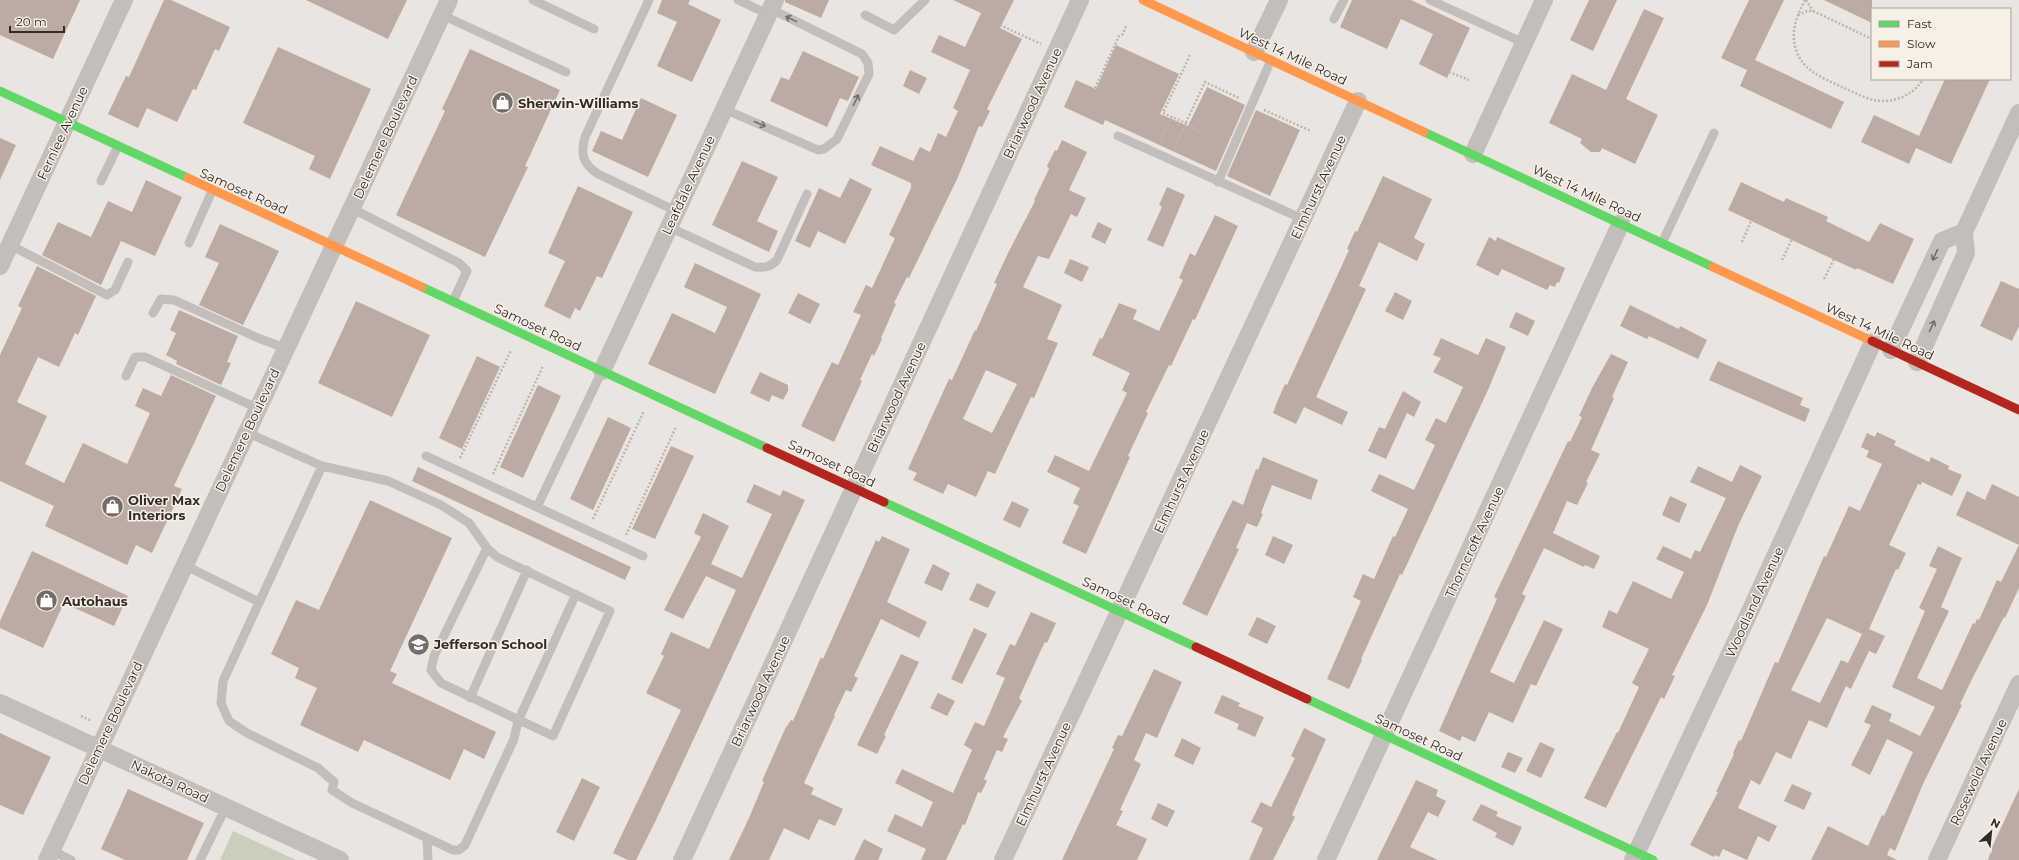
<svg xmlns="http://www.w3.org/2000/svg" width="2019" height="860" font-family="Montserrat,sans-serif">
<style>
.green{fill:#cacfbb}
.building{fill:#bcaba3;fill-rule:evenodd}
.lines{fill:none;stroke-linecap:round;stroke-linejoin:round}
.path{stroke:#bcb6b1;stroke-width:2.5;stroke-dasharray:2 2;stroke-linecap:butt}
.lane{stroke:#c3beb9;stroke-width:9}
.street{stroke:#c3beb9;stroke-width:18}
.fast{stroke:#63d668;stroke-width:9}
.slow{stroke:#ff974d;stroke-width:9}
.jam{stroke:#b3261e;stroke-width:9}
.oneway{stroke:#746d69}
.labels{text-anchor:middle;stroke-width:3;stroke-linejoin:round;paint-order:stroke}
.street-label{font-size:13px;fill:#332b27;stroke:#f7f0e6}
.poi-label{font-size:13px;font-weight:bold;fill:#332b27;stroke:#f7f0e6;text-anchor:start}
</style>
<rect width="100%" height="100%" fill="#eae5e0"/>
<path class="green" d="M233,831L296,860H220Z"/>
<path class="building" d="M0,0H80L53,59L0,35Z
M164,0H171L230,27L219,51L215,49L196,90L193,89L177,122L147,108L138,128L108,114L126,76L129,77Z
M306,0H407L388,39Z
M662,0H690L688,4L721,20L692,82L657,66L677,22L657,13Z
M785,0H829L821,18L785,2Z
M953,0H1014L1000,28L1022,39L987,109L990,111L982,127L979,126L958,177L909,278L907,277L894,303L896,304L881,338L882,339L874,356L872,354L860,380L862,381L834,442L801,426L832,362L838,365L861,315L853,312L866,285L872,288L895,238L889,235L911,188V183L871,165L880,146L913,161L920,147L930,152L938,133L946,137L958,111L953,108L970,70L931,52L939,35L965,47L981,13Z
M1352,0H1411L1470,28L1447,78L1419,64L1433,34L1401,19L1387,49L1340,27Z
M1589,0H1617L1593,51L1570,40Z
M1749,0H1784L1755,60L1844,102L1831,129L1740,86L1747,70L1721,58Z
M1824,0H1872V23Z
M1644,9L1664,18L1626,99L1658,115L1635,164L1602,148L1600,152H1591L1580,143L1582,139L1549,123L1572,74L1606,90Z
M1116,45L1179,74L1160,114L1188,126L1207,87L1245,105L1216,171L1105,120L1103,125L1064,107L1076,80L1096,89Z
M278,47L371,89L330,179L309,169L315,156L243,123Z
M470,49L560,90L525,166L528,167L485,257L396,215L445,111L442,109Z
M803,51L859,77L848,101L840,98L827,127L770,101L781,77L789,80Z
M910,70L927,78L919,94L903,86Z
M1945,79H1990L1951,164L1916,148L1909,164L1861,142L1874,115L1919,136Z
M641,98L677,115L648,177L592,151L601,131L622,140Z
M1256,110L1300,130L1270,196L1227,176Z
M0,138L16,145L0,180Z
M1062,140L1087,152L1069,190L1086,198L1077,217L1071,214L1049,259L1038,256L1023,287L1062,305L1047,339L1058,343L1034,398L1031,397L995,474L988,471L976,497L948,484L943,494L913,480L917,473L908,469L949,379L952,380L975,330L976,331L997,284L994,283L1009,251L1035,201L1034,200L1049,169L1047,166L1055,150L1057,151ZM986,370L1017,384L992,433L963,419Z
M742,161L778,177L757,221L778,231L769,252L712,225Z
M1383,176L1432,199L1414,238L1425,244L1417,261L1379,242L1359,286L1366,289L1316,397L1348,412L1342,425L1304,407L1296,424L1273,413L1277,402L1285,384L1287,385L1349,250L1347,249L1355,231L1357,232Z
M850,178L872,189L845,244L818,231L810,248L795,241L819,188L840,198Z
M146,180L182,197L155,256L121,241L101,285L42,255L58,222L91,237L108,201L132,212Z
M1741,182L1784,202L1786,198L1828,217L1826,221L1869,242L1880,223L1914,239L1893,284L1857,268L1856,270L1728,210Z
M578,186L633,212L602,278L597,276L580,311L575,308L570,319L544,306L565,261L548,253Z
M1167,187L1185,195L1163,247L1147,240L1162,207L1159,205Z
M1215,215L1238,226L1195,320L1193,319L1171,366L1169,365L1146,412L1148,413L1128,456L1130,457L1086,554L1062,543L1079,506L1073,503L1080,488L1047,472L1055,455L1089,471L1127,393L1122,390L1130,373L1092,355L1100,338L1102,339L1119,303L1137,310L1133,319L1159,331L1183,280L1179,278L1190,253L1195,256Z
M1098,222L1112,229L1105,244L1091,237Z
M220,224L279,251L243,325L199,305L219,263L205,257Z
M1489,237L1496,241L1497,237L1565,268L1559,283L1557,282L1555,287L1550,285L1547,290L1502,269L1498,276L1476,265Z
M1070,259L1089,267L1082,282L1064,273Z
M695,263L761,294L715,394L648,364L672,313L715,333L727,307L684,287Z
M37,266L96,296L78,335L75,333L59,367L38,357L17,402L47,416L25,464L64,483L83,443L127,464L150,413L135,406L143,388L161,396L171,375L216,396L174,486L182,489L152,553L136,545L127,565L45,526L54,506L0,481V355L22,308L18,306Z
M2001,281L2019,289V326L2012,341L1980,326Z
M1395,292L1412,301L1403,320L1385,311Z
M798,293L820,304L810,324L788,313Z
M356,301L430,335L392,417L318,383Z
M1630,305L1679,329L1680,326L1707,340L1698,359L1649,336L1647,339L1620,326Z
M179,310L238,336L227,362L231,363L221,385L176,364L177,361L166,355L176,333L170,330Z
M1516,312L1535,321L1528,336L1509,327Z
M1441,338L1478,355L1486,338L1506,347L1488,390L1402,575L1400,574L1361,659L1362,660L1349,689L1327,679L1361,601L1353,597L1363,574L1374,579L1393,536L1395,537L1408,509L1371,491L1379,474L1414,490L1435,445L1425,440L1436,418L1446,423L1463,387L1433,372L1441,358L1433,355Z
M1611,354L1628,362L1612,397L1614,398L1591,450L1600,454L1586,482L1588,483L1577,505L1567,501L1553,533L1600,556L1594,569L1585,565L1584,567L1544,548L1522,594L1526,596L1490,672L1514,683L1544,620L1563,629L1536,686L1531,684L1513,723L1489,712L1475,742L1462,736L1460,741L1439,731L1497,599L1494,597L1568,441L1570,442L1582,417L1579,416L1592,388Z
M477,356L500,367L462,449L439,438Z
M1718,361L1803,398L1800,405L1810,409L1805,422L1709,380Z
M760,372L788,385V391L783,400L772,395L769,402L750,393Z
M538,385L561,396L523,478L500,467Z
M1403,391L1421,402L1414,417L1407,413L1386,459L1368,451L1379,427L1385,429Z
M608,417L631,428L593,510L570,499Z
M1877,432L1896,441L1894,445L1929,462L1931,457L1949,466L1948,469L1962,475L1952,496L1922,482L1921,485L1918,484L1889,545L1906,553L1898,570L1896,569L1869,629L1885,636L1876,654L1869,651L1851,689L1846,686L1827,728L1809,720L1791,759L1776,752L1760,785L1751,780L1738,808L1777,826L1769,842L1758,836L1747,860L1723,849L1719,857L1715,855L1714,857L1690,845L1718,792H1716L1734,754L1733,753L1739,740L1741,741L1775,662L1778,663L1824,556L1826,557L1849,506L1860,511L1882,464L1866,457L1869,451L1861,447L1867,433L1875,437ZM1827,618L1862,634L1848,663L1841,660L1820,703L1791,690Z
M671,446L694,456L655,539L632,529Z
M1263,457L1318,480L1311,500L1272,485L1261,513L1263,514L1257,527L1247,523L1236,548L1239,549L1207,616L1182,604L1228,509L1233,500L1243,505L1256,469L1258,470Z
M1740,465L1762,476L1738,526L1707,605L1672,675L1675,676L1664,699L1661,697L1606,808L1584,798L1617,732L1618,733L1639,687L1632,683L1649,649L1602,627L1609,610L1617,614L1633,581L1671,599L1684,572L1656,559L1663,546L1691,559L1695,550L1700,552L1726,498L1690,482L1698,466L1732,482Z
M418,467L631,567L625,580L412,481Z
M754,484L780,496L783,490L805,500L656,820L636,860H628L613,853L681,710L646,693L664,656L661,654L671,632L709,649L736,590L706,576L683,619L664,610L701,537L694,533L703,513L729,526L711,564L742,578L772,514L746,502Z
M1992,484L2019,497V588L2005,618L2004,617L1971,681L1960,704L1962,705L1923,784L1895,851L1890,848L1887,855L1897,860H1811L1828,826L1868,846L1882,815L1884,816L1913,752L1887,739L1870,775L1851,765L1871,725L1864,722L1872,705L1892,714L1889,721L1920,736L1935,707L1892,687L1925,611L1919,608L1937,569L1929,566L1938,546L1962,558L1941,607L1949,611L1917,678L1942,690L1973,623L1975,624L1977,619L1979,620L1997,580L2001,582L2019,545L1956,515L1967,491L1985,500Z
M1670,496L1687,504L1679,523L1662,515Z
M370,500L452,538L390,671L397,674L392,683L496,732L484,759L464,749L450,780L364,740L358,752L300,725L317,688L295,678L299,668L271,654L296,600L319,610Z
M1012,501L1029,509L1020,528L1003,520Z
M882,536L910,549L887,602L927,622L919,638L881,619L854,676L858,678L851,692L846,690L834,715L835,716L804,783L814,788L811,794L843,809L835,826L819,819L809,840L784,828L769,860H729L749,818L764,782L762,781L785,729L791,720L793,721L821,657L823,659L876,540L879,542Z
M1273,536L1293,545L1284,564L1265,555Z
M32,551L128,596L114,626L64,603L43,648L0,628V621Z
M933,564L950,573L942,591L924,583Z
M977,583L996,592L988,608L969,600Z
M1031,612L1056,623L1047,643L1045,642L1041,650L1019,698L1022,701L1003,737L1008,739L1002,752L997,750L984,779L987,781L981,793L978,792L965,825L963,824L946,860H921L926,849L887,831L895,814L922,827L933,802L895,783L902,769L953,793L972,750L964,745L975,722L984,726L1005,678L996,674L1010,644L1015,646Z
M1257,617L1276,626L1267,644L1248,635Z
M974,628L987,634L962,684L951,679Z
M901,654L919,662L884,735L886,736L877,754L857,745Z
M1154,669L1182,682L1157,738L1146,733L1134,760L1141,764L1120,810L1123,811L1116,825L1147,839L1137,860H1062L1114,749L1112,748L1118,735L1122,736Z
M938,693L955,701L947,716L930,708Z
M1222,695L1240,703L1238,706L1264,717L1255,737L1237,729L1239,724L1214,713Z
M1304,728L1326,739L1292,815L1295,817L1273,860H1249L1263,828L1251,822L1261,802L1271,807L1295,758L1291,756Z
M0,733L51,757L23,815L0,805Z
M1182,738L1201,748L1193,765L1174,756Z
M1540,742L1555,749L1541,778L1526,771Z
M1508,752L1523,758L1515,773L1501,767Z
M582,778L600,787L574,841L556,832Z
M1416,780L1438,790L1436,796L1446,801L1438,817L1428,812L1410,847L1438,860H1377Z
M1792,784L1812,793L1804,810L1784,801Z
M128,789L204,823L187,860H125L101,849Z
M2019,789V860H1988L1993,845Z
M1158,803L1175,811L1167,827L1151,819Z
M1481,804L1498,812L1496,816L1522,827L1513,846L1495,837L1497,833L1472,820Z
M864,839L883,849L878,860H854Z"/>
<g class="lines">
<path class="path" d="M1805,0C1797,16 1790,31 1796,50C1803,71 1823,78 1842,87C1851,91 1860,96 1870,99C1889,105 1913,97 1923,79
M1806,0L1813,11
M1798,15L1807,11H1813L1872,39
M1000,25L1041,44
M1190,55L1163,113L1190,125L1202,134
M1449,72L1469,80
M1095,88L1119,36L1123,34L1126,26
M1264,110L1311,131
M1161,140L1172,117
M1174,148L1205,82L1239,98
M1742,242L1751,221
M1782,260L1792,239
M1824,279L1834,259
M460,458L511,350
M493,474L543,366
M593,519L644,411
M626,535L676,427
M81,716L92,721"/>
<path class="lane" d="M533,0L594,29
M649,0L585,137C580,154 583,164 598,174L676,211
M738,0L768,14
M1430,0L1524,43
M442,15L566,72
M865,15L894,30L925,0
M1334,19L1344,0
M724,109L818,150L824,149L837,139L869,74L868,63L862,54L771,9
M1118,136L1303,219
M101,181L118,146
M1218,182L1271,60
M351,208L459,263L467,271L453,301
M669,227L755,267C765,268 770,267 777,260L807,194
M189,243L212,191
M1662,243L1714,133
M10,245L107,295L115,290L128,262
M153,313L161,299L174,300L258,338L285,348
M126,376L135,357H145L257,408
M246,432L322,466L388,481L441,505L469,523L487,548L497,557L610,611L553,736L441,683L431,670L434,656L487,548
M426,456L643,556
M322,466L223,681L221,703L229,721L247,733L318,768L334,782L332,790L352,803L453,850H459L465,845L514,739L518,721L576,594
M537,507L602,371
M184,565L259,602
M470,698L527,570
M427,838L428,860
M51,850L71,860
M200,860L226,807"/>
<path class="street" d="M1254,52L1279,0
M1473,154L1544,0
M0,266L124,0
M1891,350L1942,241L1964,232
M1917,362L1966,253L1964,232L2019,113
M602,371L775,0
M0,703L340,860
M47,860L449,0
M682,860L1080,0
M1003,860L1358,101
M1326,860L1621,223
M1633,860L1752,607L1873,342
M1937,860L2019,684"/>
<path class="fast" d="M0,91L188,178
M1424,132L1713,267
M422,287L767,448
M884,502L1196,647
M1307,699L1653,860"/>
<path class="slow" d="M1143,0L1424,132
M188,178L422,287
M1713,267L1872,341"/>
<path class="jam" d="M1872,341L2019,410
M767,448L884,502
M1196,647L1307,699"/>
</g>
<defs><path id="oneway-shaft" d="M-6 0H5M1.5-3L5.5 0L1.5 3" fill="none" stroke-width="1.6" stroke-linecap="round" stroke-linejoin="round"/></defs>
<g class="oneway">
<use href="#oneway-shaft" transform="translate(791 19) rotate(-154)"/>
<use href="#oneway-shaft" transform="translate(856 100) rotate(-64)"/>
<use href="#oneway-shaft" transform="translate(760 124) rotate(24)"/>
<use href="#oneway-shaft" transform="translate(1935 255) rotate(115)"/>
<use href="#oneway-shaft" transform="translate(1932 326) rotate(-65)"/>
</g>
<defs>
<symbol id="shop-disc" viewBox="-11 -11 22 22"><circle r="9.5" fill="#736c68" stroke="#f7f0e6"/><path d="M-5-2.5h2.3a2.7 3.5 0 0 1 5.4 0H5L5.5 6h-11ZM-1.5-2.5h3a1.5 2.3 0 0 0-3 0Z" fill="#fff"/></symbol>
<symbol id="school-disc" viewBox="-11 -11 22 22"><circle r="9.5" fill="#736c68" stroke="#f7f0e6"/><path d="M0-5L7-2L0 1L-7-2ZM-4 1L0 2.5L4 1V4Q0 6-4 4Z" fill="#fff"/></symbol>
</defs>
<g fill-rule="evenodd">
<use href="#shop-disc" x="490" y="90" width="25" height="25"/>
<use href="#shop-disc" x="100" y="494" width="25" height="25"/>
<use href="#shop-disc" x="34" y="588" width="25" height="25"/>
<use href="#school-disc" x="406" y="632" width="25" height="25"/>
</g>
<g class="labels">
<g class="street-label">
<text transform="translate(1293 56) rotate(25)" y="5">West 14 Mile Road</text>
<text transform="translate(1032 103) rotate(-65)" y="5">Briarwood Avenue</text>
<text transform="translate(62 133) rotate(-65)" y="5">Fernlee Avenue</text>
<text transform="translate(385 137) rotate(-65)" y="5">Delemere Boulevard</text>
<text transform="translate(688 185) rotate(-65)" y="5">Leafdale Avenue</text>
<text transform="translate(1318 187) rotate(-65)" y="5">Elmhurst Avenue</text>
<text transform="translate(244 191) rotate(24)" y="5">Samoset Road</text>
<text transform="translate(1587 193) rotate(25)" y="5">West 14 Mile Road</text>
<text transform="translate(538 327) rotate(25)" y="5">Samoset Road</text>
<text transform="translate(1880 331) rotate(25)" y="5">West 14 Mile Road</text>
<text transform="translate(896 397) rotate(-65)" y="5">Briarwood Avenue</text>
<text transform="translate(247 430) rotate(-65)" y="5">Delemere Boulevard</text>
<text transform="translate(832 463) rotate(25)" y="5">Samoset Road</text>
<text transform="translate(1181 481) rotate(-65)" y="5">Elmhurst Avenue</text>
<text transform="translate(1474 542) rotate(-65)" y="5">Thorncroft Avenue</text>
<text transform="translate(1126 600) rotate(25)" y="5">Samoset Road</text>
<text transform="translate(1754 602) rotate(-65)" y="5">Woodland Avenue</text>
<text transform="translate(760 691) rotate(-65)" y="5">Briarwood Avenue</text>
<text transform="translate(110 723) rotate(-65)" y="5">Delemere Boulevard</text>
<text transform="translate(1419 737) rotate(25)" y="5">Samoset Road</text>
<text transform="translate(1978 772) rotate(-65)" y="5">Rosewold Avenue</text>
<text transform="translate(1043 774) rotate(-65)" y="5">Elmhurst Avenue</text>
<text transform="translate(170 781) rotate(25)" y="5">Nakota Road</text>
</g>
<g class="poi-label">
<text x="518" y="108">Sherwin-Williams</text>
<text x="128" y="505">Oliver Max<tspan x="128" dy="15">Interiors</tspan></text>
<text x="62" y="606">Autohaus</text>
<text x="434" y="649">Jefferson School</text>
</g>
</g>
<rect x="1871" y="8" width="140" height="72" fill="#f7f0e6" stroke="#a9a19a"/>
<rect x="1879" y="21" width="20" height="6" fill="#63d668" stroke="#a9a19a"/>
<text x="1907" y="28" font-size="12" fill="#332b27">Fast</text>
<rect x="1879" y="41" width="20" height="6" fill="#ff974d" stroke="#a9a19a"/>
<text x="1907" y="48" font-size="12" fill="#332b27">Slow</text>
<rect x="1879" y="61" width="20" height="6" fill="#b3261e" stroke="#a9a19a"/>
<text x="1907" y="68" font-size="12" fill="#332b27">Jam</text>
<g transform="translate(1991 832) rotate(27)" stroke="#f7f0e6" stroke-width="3" paint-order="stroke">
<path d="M0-3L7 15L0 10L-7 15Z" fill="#332b27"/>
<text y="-6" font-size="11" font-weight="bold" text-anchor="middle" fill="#332b27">N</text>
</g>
<path d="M10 26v6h54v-6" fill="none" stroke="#332b27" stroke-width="2"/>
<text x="16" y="26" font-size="12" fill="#332b27" stroke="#f7f0e6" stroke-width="3" paint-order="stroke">20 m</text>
</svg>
